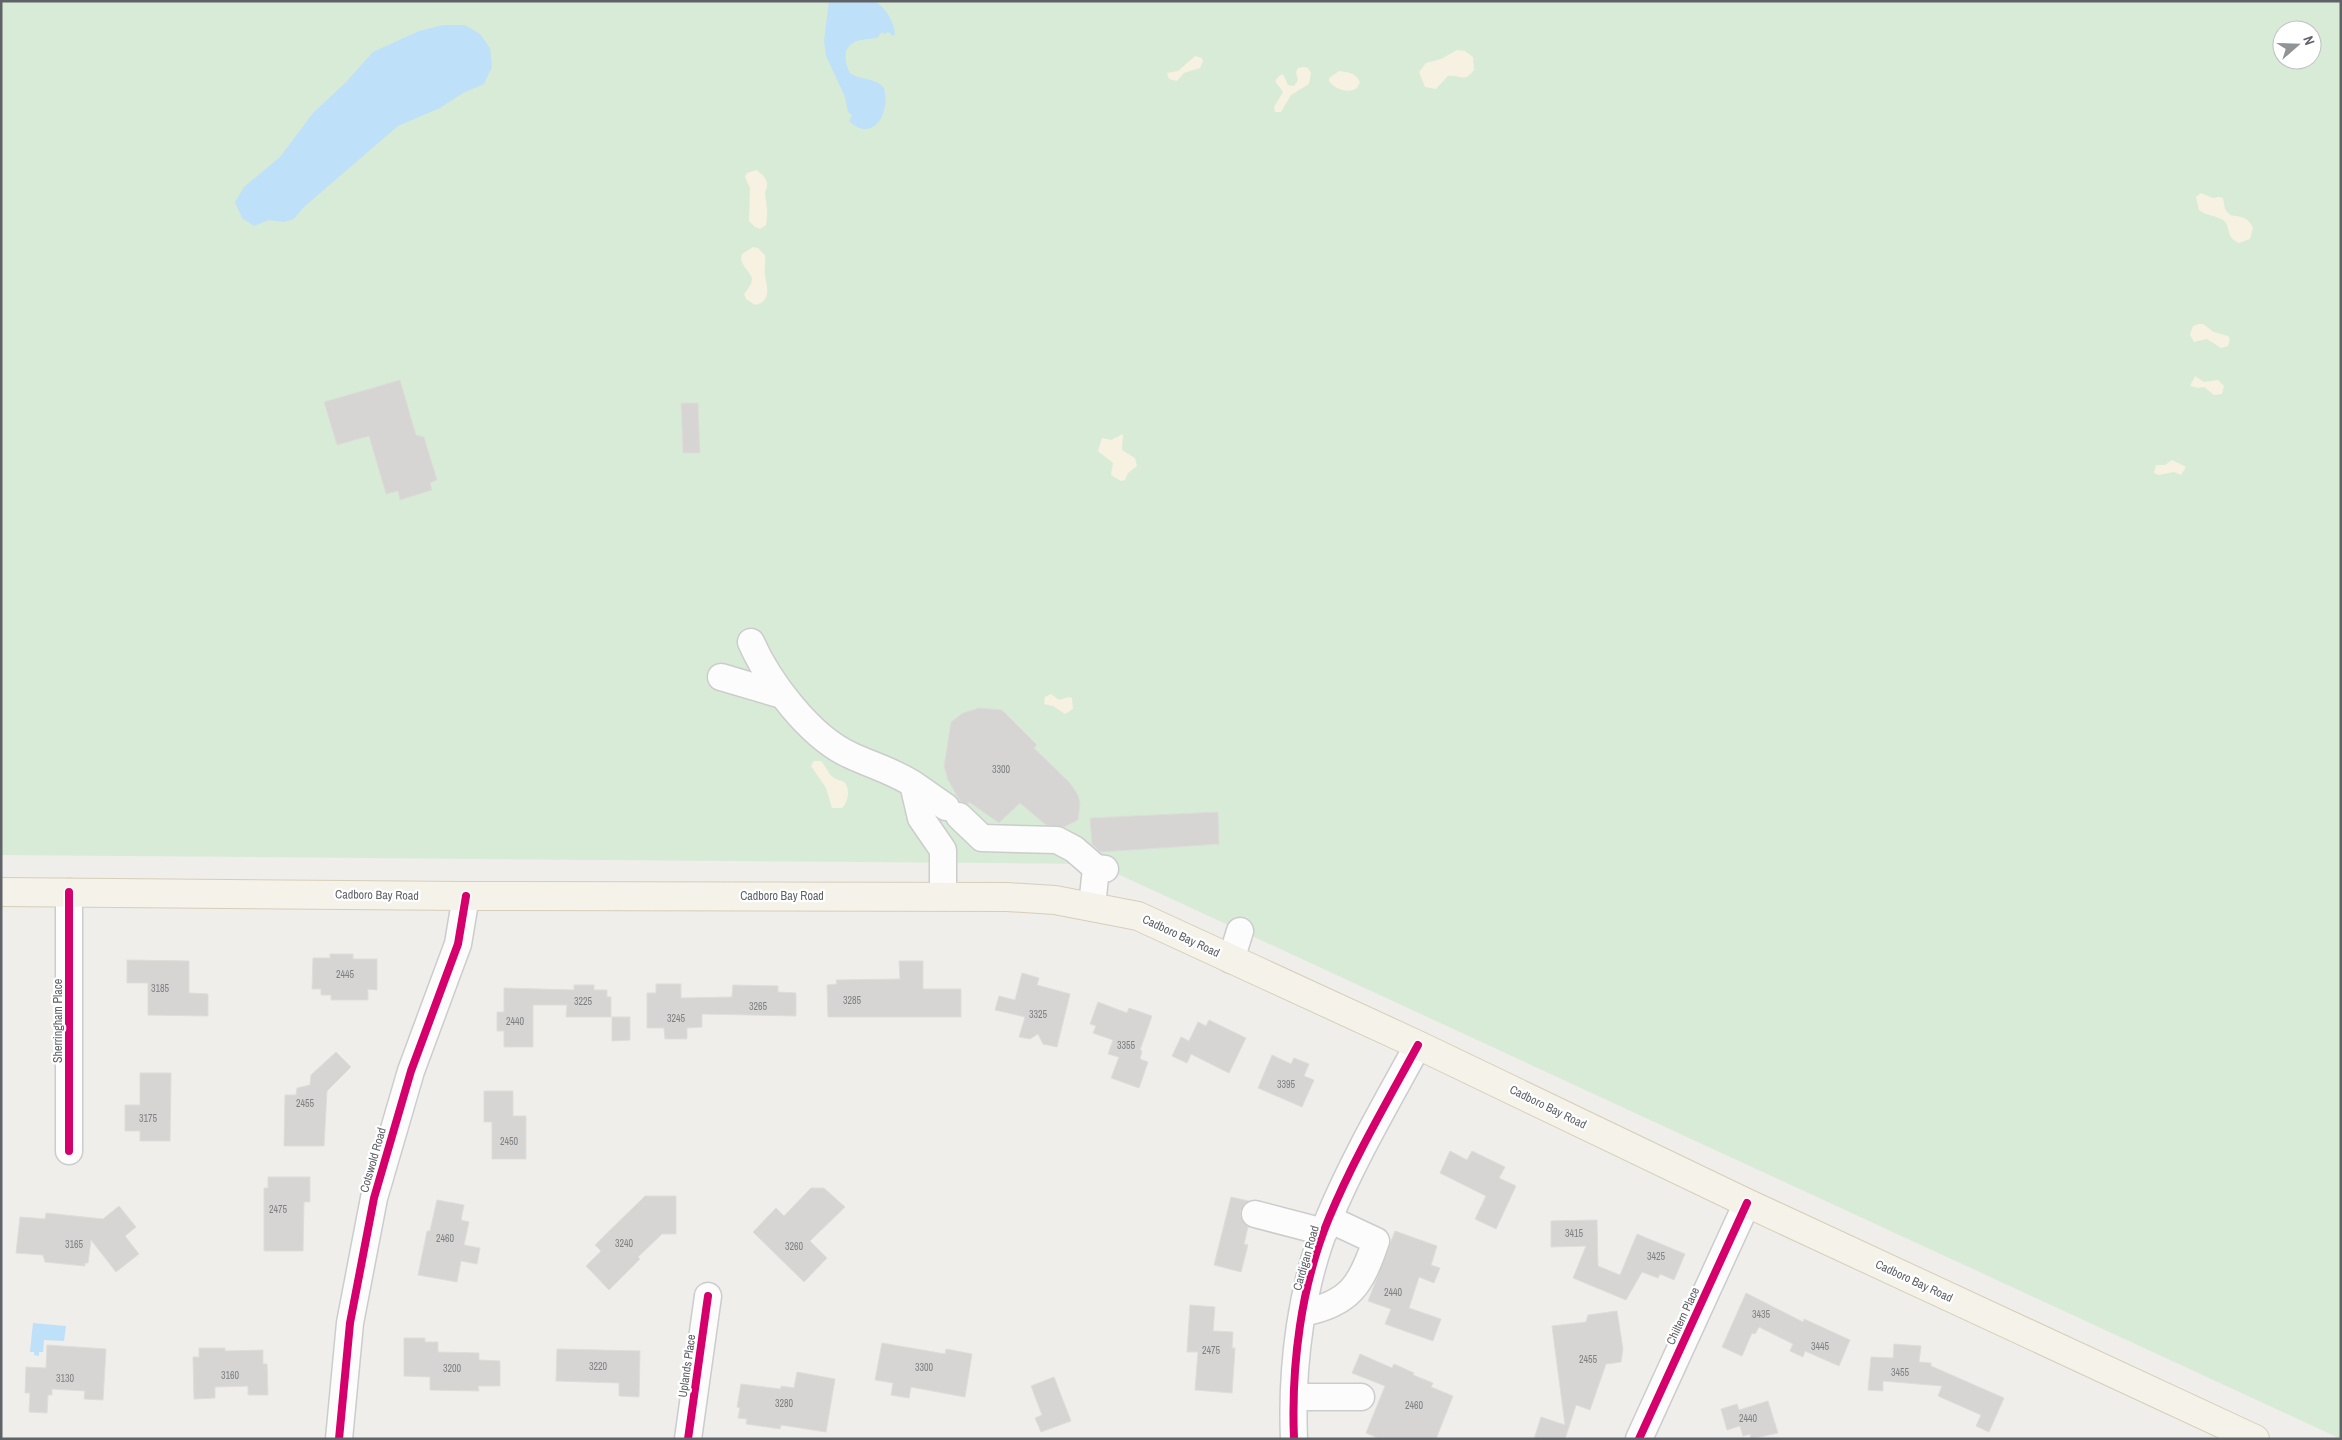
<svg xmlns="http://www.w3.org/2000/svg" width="2342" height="1440" font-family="'Archivo Narrow',sans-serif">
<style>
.green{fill:#d8ebd6;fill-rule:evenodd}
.sand{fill:#f6f1e1}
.water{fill:#bfe0f9}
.building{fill:#d6d5d3;stroke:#deddd9}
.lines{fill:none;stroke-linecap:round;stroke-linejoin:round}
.minor-casing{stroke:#cbcccc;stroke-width:29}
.major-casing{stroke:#d7ceb8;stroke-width:30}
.minor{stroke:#fdfcfc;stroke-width:26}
.major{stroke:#f4f2e9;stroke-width:28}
.cycleway-casing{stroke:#fff;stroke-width:11}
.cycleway{stroke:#d6006c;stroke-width:8}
.labels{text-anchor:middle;stroke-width:4.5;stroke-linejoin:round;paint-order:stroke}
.number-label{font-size:10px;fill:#7e8184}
.street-label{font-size:12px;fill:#5f6368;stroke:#fff}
</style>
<rect width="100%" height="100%" fill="#efeeea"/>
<path class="green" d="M1,1H2341V1439L1096,864L1,855ZM2282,30H2312V60H2282Z"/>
<path class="sand" d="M1457,50L1465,51L1473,57L1474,70C1463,84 1461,74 1448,76L1436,89L1425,87L1419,72L1426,63L1441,59Z
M1195,56L1202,58L1203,61L1200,68L1184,73L1177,81L1169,79L1167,73L1178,71Z
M1304,67L1308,68L1311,73L1309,84L1291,95L1281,112H1275L1274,107L1283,92L1275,81L1279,76L1283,74L1288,85L1294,86L1298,80L1296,72L1298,68Z
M1339,71C1348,72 1356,73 1360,82L1357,88C1349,94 1334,89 1329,81V78Z
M756,170C761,173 768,179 767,186C767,188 765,191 765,194C767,205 768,214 766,225L760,229L755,227L749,221L750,188L745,177L747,173Z
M2201,193L2213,198L2219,197L2223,198L2225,209L2230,215C2240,217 2248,216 2253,228L2250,239L2239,243C2224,236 2232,227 2223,220C2216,215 2206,216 2199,210L2196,197Z
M753,247L758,248L765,255C766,262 764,269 765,275C767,287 772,302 755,305L746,299L744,294C761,274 746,276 741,259L742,254Z
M2198,324H2203L2214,332L2228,336L2230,339L2228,346L2221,348L2207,339L2194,342L2190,335L2193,326Z
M2195,376L2204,382L2218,380L2224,386L2222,394L2214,395L2204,387L2198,388L2190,386Z
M1123,434L1122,450L1135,458L1137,466L1128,473L1125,480L1121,481L1111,475L1113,463L1098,451L1102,438L1111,440Z
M2172,460L2186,467L2181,475L2174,472L2159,475L2154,473L2156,465H2165Z
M1051,694L1059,700L1069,697L1072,698L1073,709L1065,714L1053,706L1044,704L1045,697Z
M814,761H821C826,766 828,774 833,777C836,780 841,780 844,782C851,789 848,802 842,808H832L826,788L811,766Z"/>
<path class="water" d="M829,1H874C886,7 894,22 895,34L893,36L888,32L884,34L882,32L877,38C871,39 858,39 853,43C842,49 845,64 850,73C860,80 877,78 884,88C891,113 873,144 849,121L852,115L848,112L845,97L826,56L824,41Z
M443,25H465L480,34L490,48L492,67L484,84L463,93L440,108L398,126L304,207L294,219L284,222L269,220L254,226L242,218L235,202L244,187L280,157L313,113L346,82L373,52L419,31Z
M33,1323L66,1326L64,1341L44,1340L43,1352H39V1356L34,1355V1352H30Z"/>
<path class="building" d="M400,380L416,435L424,437L437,480L430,483L432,490L400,500L398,491L386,494L369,436L337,445L324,402Z
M681,403H698L700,453H683Z
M979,708L1002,710L1037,745L1034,748L1070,783L1078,795L1080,803L1078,820L1064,827L1046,825L1020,803L999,823L969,802L968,804L960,801L948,780L944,766L951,722L963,713Z
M1218,812L1219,844L1100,852L1092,844L1090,818Z
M330,954H353V959H377V990L368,989V1000H331V995H321V989H312L313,958H330Z
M127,960L189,961V993L208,994V1016L148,1015V983H127Z
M899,961H923V989H961V1017H828L827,985L837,984L836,980L900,979Z
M1022,973L1039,978L1037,985L1070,994L1057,1047L1043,1044L1038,1034L1030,1039L1019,1037L1025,1017L995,1010L999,996L1015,1000Z
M656,984H681V998L732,997L733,985L778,986V992L796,993V1016L702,1014V1027L687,1028V1039H665L664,1028H647V993H656Z
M574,985H594V990H607V997H611V1017H566L567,1005H533V1047H504V1031H497V1012H504V988L574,990Z
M1098,1002L1127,1013L1129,1008L1152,1016L1140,1050L1142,1051L1140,1059L1148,1062L1139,1088L1111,1078L1119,1057L1108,1054L1113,1040L1093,1033L1096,1026L1090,1024Z
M612,1017H630V1040L612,1041Z
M1209,1020L1246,1038L1229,1073L1191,1054L1187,1063L1172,1056L1181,1037L1189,1041L1198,1022L1206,1026Z
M336,1052L351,1067L327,1091L324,1146H284L285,1095H296L297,1088L310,1085L311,1075Z
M1272,1055L1291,1064L1294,1058L1309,1064L1304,1076L1314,1080L1302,1107L1258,1088Z
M140,1073H171L170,1141H140V1131H125V1105H140Z
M484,1091H513V1116H526V1159H492V1122H484Z
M1450,1151L1467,1160L1472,1151L1505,1167L1499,1178L1516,1186L1496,1229L1475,1219L1486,1196L1440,1173Z
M268,1177H310V1202H304L303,1251H264V1188H268Z
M811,1188H824L845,1207L810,1241L827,1258L804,1282L753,1232L776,1208L784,1216Z
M645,1196H676V1234H662L638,1257L640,1259L609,1290L586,1266L601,1251L595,1245Z
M1231,1197L1249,1201L1240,1211L1241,1218L1248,1227L1244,1244L1248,1245L1241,1272L1214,1265Z
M437,1200L464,1205L461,1220L469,1222L464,1245L480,1248L477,1264L461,1261L457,1282L418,1275L427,1231H430Z
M119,1206L136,1227L125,1236L139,1254L116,1272L91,1240L88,1263H85V1266L45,1262L43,1255L16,1253L20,1217L45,1219L46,1213L103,1219Z
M1597,1220L1598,1266L1620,1275L1637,1234L1685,1254L1674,1280L1660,1274L1658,1278L1642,1272L1626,1300L1573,1278L1586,1246L1551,1247V1221Z
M1395,1231L1437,1246L1431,1265L1440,1268L1434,1283L1419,1277L1409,1308L1441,1319L1433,1341L1385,1324L1391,1309L1368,1301Z
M1746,1293L1803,1322L1804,1319L1850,1340L1839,1366L1805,1351L1803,1357L1790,1351L1793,1344L1759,1327L1755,1334L1752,1333L1742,1356L1722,1347Z
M1190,1305L1215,1307L1213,1331L1233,1332L1232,1348H1235L1232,1393L1195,1390L1198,1352H1187Z
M1617,1311L1623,1349L1621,1362L1606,1364L1590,1410L1576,1405L1565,1439H1534L1541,1417L1565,1425L1552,1326L1586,1322L1588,1315Z
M404,1338H425V1342H438V1352L479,1353V1360L500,1361V1386H478L479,1391L430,1390V1377L404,1376Z
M882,1343L945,1354L946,1349L972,1354L965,1397L911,1387L909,1398L891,1395L893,1383L875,1380Z
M1894,1344L1921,1346L1919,1362L1931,1363V1366L2004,1398L1989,1432L1976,1426L1981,1415L1938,1396L1942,1386L1883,1381V1391L1868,1390L1871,1357L1893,1358Z
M47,1345L106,1349L103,1400L84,1399L85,1391L52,1389V1395H48L47,1413L29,1412L30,1393H25L26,1367L46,1368Z
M199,1348H225V1351L263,1350V1364H267L268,1395H248V1386L215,1387V1398L194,1399L193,1357H199Z
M557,1349L640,1351L639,1397L619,1396V1383L556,1381Z
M1360,1354L1392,1368L1394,1364L1414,1373L1413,1375L1433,1383L1431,1387L1453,1396L1436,1439H1380L1366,1433L1385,1386L1352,1373Z
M797,1372L835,1379L826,1432L781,1425L780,1429L746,1424L747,1419L738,1418L740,1408L737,1407L741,1384L781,1389V1386L794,1388Z
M1054,1377L1071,1421L1041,1432L1035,1418L1042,1415L1031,1386Z
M1768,1401L1778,1433L1751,1439L1750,1434L1743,1436L1740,1426L1727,1430L1721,1409L1737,1404L1739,1410Z"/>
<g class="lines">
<defs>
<path id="minor" d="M751,642C768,681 810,737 850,755C871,765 893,771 913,784L921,818L943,850V896
M721,677L782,695
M913,784L946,807
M959,816L982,838L1057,840L1074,849L1096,868
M1092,906L1096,868L1105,869
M1231,960L1240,931
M69,1151V892
M1255,1214L1324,1232
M1302,1313C1350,1304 1361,1285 1376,1241L1329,1219
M1294,1397H1361
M339,1439L350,1323L374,1198L411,1071L458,944L466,896
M688,1439L708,1296
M1294,1439C1291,1366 1301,1285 1329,1218C1354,1158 1387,1102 1418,1045
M1639,1439L1747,1203"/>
<path id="major" d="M1,892L466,896L1007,897L1055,900L1138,916L1418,1045L1747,1203L2255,1439"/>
</defs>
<use href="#minor" class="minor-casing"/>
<use href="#major" class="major-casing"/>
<use href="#minor" class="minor"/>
<use href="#major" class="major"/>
<defs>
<path id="cycleway" d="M69,1151V892
M339,1439L350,1323L374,1198L411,1071L458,944L466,896
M688,1439L708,1296
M1294,1439C1291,1366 1301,1285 1329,1218C1354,1158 1387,1102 1418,1045
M1639,1439L1747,1203"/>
</defs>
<use href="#cycleway" class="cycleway-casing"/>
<use href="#cycleway" class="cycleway"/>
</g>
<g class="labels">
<g class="number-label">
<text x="1001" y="773">3300</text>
<text x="345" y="978">2445</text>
<text x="160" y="992">3185</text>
<text x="852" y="1004">3285</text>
<text x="583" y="1005">3225</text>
<text x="758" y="1010">3265</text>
<text x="1038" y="1018">3325</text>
<text x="676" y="1022">3245</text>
<text x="515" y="1025">2440</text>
<text x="1126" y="1049">3355</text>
<text x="1286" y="1088">3395</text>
<text x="305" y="1107">2455</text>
<text x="148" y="1122">3175</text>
<text x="509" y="1145">2450</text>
<text x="278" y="1213">2475</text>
<text x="1574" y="1237">3415</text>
<text x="445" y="1242">2460</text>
<text x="624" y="1247">3240</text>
<text x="74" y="1248">3165</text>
<text x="794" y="1250">3260</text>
<text x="1656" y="1260">3425</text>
<text x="1393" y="1296">2440</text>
<text x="1761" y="1318">3435</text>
<text x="1820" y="1350">3445</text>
<text x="1211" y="1354">2475</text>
<text x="1588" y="1363">2455</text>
<text x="598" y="1370">3220</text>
<text x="924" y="1371">3300</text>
<text x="452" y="1372">3200</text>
<text x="1900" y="1376">3455</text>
<text x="230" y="1379">3160</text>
<text x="65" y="1382">3130</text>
<text x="784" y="1407">3280</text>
<text x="1414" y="1409">2460</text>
<text x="1748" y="1422">2440</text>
</g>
<g class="street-label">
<text transform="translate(377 895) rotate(1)" y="4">Cadboro Bay Road</text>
<text x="782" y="900">Cadboro Bay Road</text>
<text transform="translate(1181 936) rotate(25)" y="4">Cadboro Bay Road</text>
<text transform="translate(58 1021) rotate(-90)" y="4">Sherringham Place</text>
<text transform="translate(1548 1107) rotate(26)" y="4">Cadboro Bay Road</text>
<text transform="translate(373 1160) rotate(-74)" y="4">Cotswold Road</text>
<text transform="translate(1306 1258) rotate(-74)" y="4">Cardigan Road</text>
<text transform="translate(1914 1281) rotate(25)" y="4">Cadboro Bay Road</text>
<text transform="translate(1683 1316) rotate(-65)" y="4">Chiltern Place</text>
<text transform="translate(687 1366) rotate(-82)" y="4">Uplands Place</text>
</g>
</g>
<rect width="2342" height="1440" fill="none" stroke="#5f6368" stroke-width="5"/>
<g transform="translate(2297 45) rotate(70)"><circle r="24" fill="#ffffff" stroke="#bfc1c3"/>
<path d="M0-4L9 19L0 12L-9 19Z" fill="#919496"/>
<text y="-8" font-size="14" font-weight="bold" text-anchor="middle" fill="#5f6368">N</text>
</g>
</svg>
